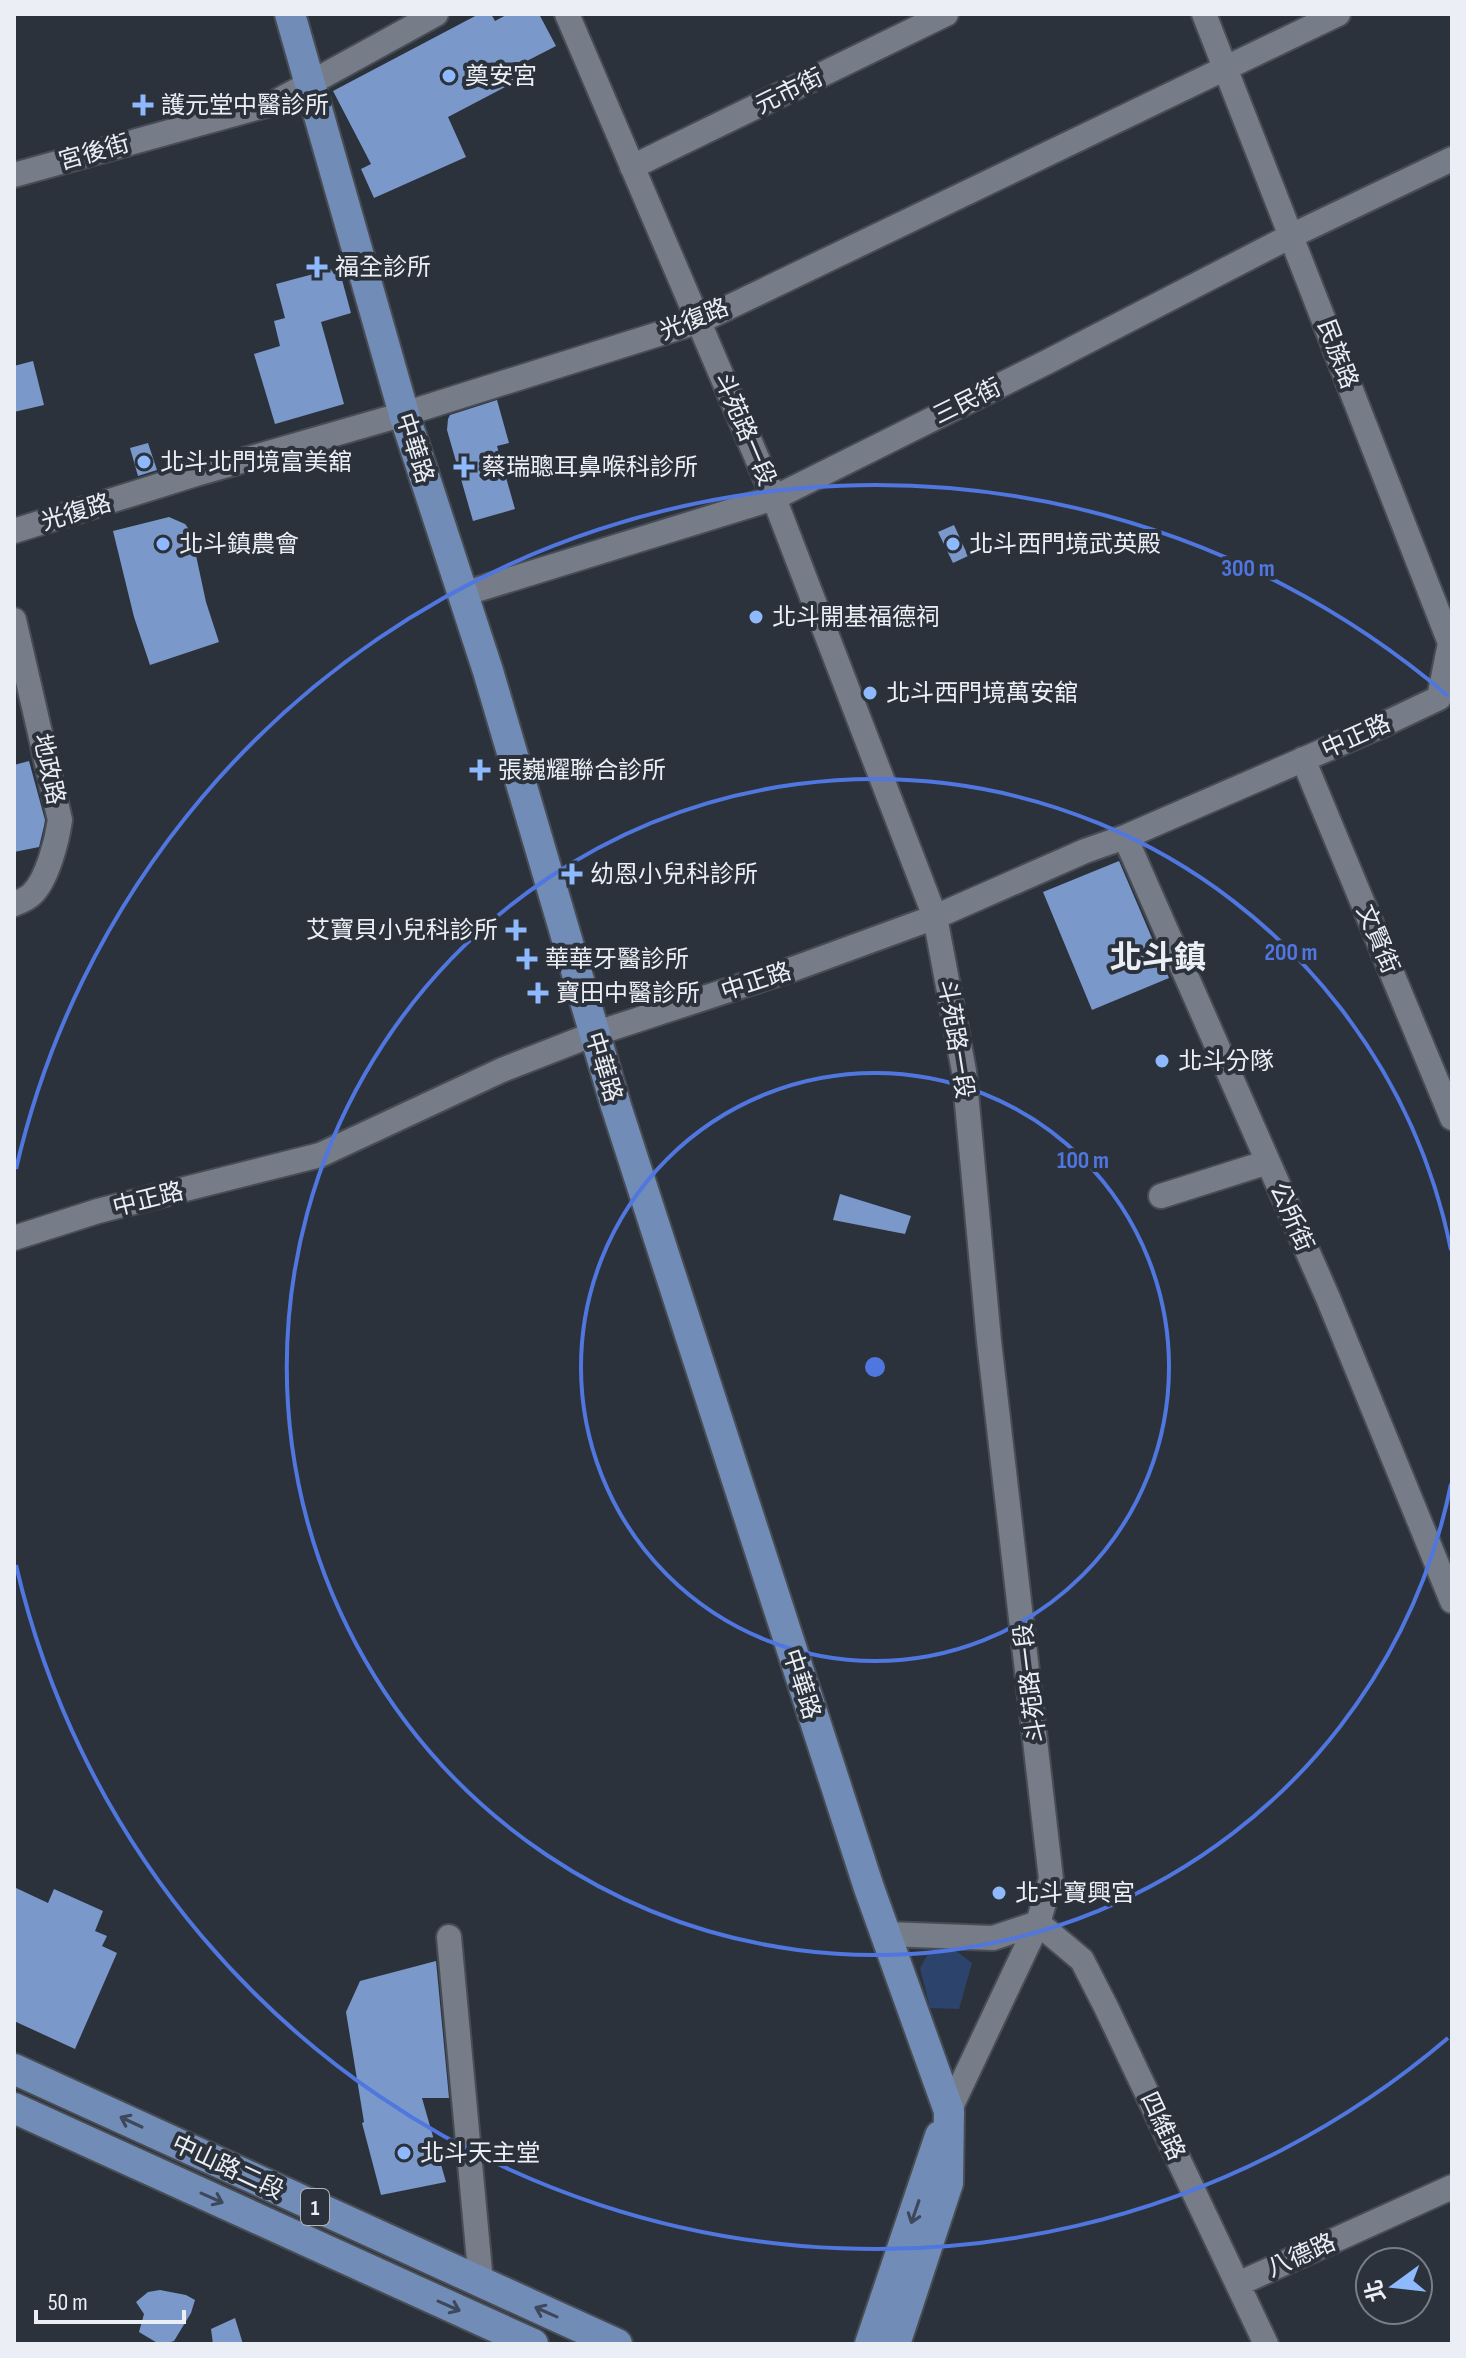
<svg xmlns="http://www.w3.org/2000/svg" width="1466" height="2358" font-family="'Sofia Sans Condensed','Noto Sans TC',sans-serif">
<style>
.green{fill:#2c446b}
.building{fill:#7a98c9}
.lines{fill:none;stroke-linecap:round;stroke-linejoin:round}
.minor-casing{stroke:#484d55;stroke-width:28}
.major-casing{stroke:#484d55;stroke-width:34}
.minor{stroke:#767d88;stroke-width:24}
.major{stroke:#718cb7;stroke-width:30}
.oneway{stroke:#3d485a}
.ring{fill:none;stroke:#5076df;stroke-width:4}
.poi-dot{fill:#8eb9fd;stroke:#2c323b;stroke-width:3}
.labels{text-anchor:middle;stroke-width:8;stroke-linejoin:round;paint-order:stroke}
.shield{fill:#2c323b;stroke:#b2b6bd;stroke-width:2}
.shield-label{font-size:22px;font-weight:bold;fill:#ebeff5}
.poi-label{font-size:24px;fill:#ebeff5;stroke:#2c323b;text-anchor:start}
.street-label{font-size:24px;fill:#ebeff5;stroke:#2c323b}
.district-label{font-size:32px;font-weight:bold;fill:#ebeff5;stroke:#2c323b}
.centre{fill:#5076df;stroke:#2c323b;stroke-width:4}
.ring-label{font-size:24px;text-anchor:middle;font-weight:bold;fill:#5076df;stroke:#2c323b;stroke-width:8;stroke-linejoin:round;paint-order:stroke}
</style>
<rect width="100%" height="100%" fill="#2c323b"/>
<path class="green" d="M952,1948L972,1963L959,2009L930,2008L920,1968L928,1954Z"/>
<path class="building" d="M479,14H491L495,21L508,14H539L556,46L519,65L526,76L448,117L466,157L374,198L361,169L371,164L333,91Z
M332,269L341,276L351,313L321,322L344,404L275,424L254,354L280,346L274,321L285,318L276,284Z
M33,361L44,405L14,412V366Z
M497,400L509,443L497,446L515,509L473,521L447,430L448,419L450,415Z
M148,443L157,470L138,476L130,448Z
M169,517L185,524L191,532L206,602L219,642L150,665L134,617L113,531Z
M954,525L968,556L953,563L938,532Z
M29,761L45,820L44,826L39,847L14,852V765Z
M1119,861L1169,978L1092,1010L1043,892Z
M840,1194L911,1216L905,1234L833,1220Z
M14,1887L48,1903L54,1889L103,1911L95,1931L107,1936L102,1946L117,1953L75,2049L14,2021Z
M436,1961L449,2098H422L446,2182L381,2195L362,2123L364,2122L346,2012L360,1981Z
M160,2290L186,2295L195,2300L191,2313L174,2341L164,2344H159L139,2332L144,2314L136,2302L148,2292Z
M235,2318L243,2344H213L211,2329Z"/>
<g class="lines">
<defs>
<path id="minor" d="M567,14L774,498L935,917L964,1071L989,1341L1051,1879L1038,1923L949,2111
M632,167L946,14
M14,175L274,103L436,14
M14,531L196,474L404,414L700,321L1338,14
M463,594L774,498L1047,362L1291,236L1452,159
M14,620L60,820C57,841 47,880 32,894C27,899 19,902 14,904
M1303,759L1452,1118
M1125,837L1328,1298L1452,1601
M1161,1196L1268,1162
M14,1238L98,1211L320,1155L502,1070L594,1034L793,969L935,917L1085,851L1125,837L1378,727L1439,698L1450,643L1204,14
M886,1934L993,1938L1038,1923L1082,1960L1106,2007L1266,2344
M449,1937L481,2282
M1238,2284L1452,2187"/>
<path id="major" d="M290,14L404,414L488,671L616,1106L869,1888L949,2111L948,2183L895,2344
M14,2069L617,2344
M14,2108L533,2344
M870,2344L940,2136"/>
</defs>
<use href="#minor" class="minor-casing"/>
<use href="#major" class="major-casing"/>
<use href="#minor" class="minor"/>
<use href="#major" class="major"/>
</g>
<defs><path id="oneway-shaft" d="M-6 0H5M1.5-3L5.5 0L1.5 3" fill="none" stroke-width="1.6" stroke-linecap="round" stroke-linejoin="round" transform="scale(2)"/></defs>
<g class="oneway">
<use href="#oneway-shaft" transform="translate(131 2122) rotate(-155)"/>
<use href="#oneway-shaft" transform="translate(212 2198) rotate(24)"/>
<use href="#oneway-shaft" transform="translate(915 2212) rotate(109)"/>
<use href="#oneway-shaft" transform="translate(449 2306) rotate(24)"/>
<use href="#oneway-shaft" transform="translate(546 2312) rotate(-156)"/>
</g>
<g class="ring">
<circle cx="875" cy="1367" r="294"/>
<path d="M1451 1484A588 588 0 1 1 1451 1250"/>
<path d="M1448 2038A882 882 0 0 1 16 1565M16 1169A882 882 0 0 1 1448 696"/>
</g>
<g class="poi-dot">
<circle cx="449" cy="76" r="8"/>
<path d="M139 93h8v8h8v8h-8v8h-8v-8h-8v-8h8z"/>
<path d="M313 255h8v8h8v8h-8v8h-8v-8h-8v-8h8z"/>
<circle cx="144" cy="462" r="8"/>
<path d="M460 455h8v8h8v8h-8v8h-8v-8h-8v-8h8z"/>
<circle cx="163" cy="544" r="8"/>
<circle cx="953" cy="544" r="8"/>
<circle cx="756" cy="617" r="8"/>
<circle cx="870" cy="693" r="8"/>
<path d="M476 758h8v8h8v8h-8v8h-8v-8h-8v-8h8z"/>
<path d="M568 862h8v8h8v8h-8v8h-8v-8h-8v-8h8z"/>
<path d="M512 918h8v8h8v8h-8v8h-8v-8h-8v-8h8z"/>
<path d="M523 947h8v8h8v8h-8v8h-8v-8h-8v-8h8z"/>
<path d="M534 981h8v8h8v8h-8v8h-8v-8h-8v-8h8z"/>
<circle cx="1162" cy="1061" r="8"/>
<circle cx="999" cy="1893" r="8"/>
<circle cx="404" cy="2153" r="8"/>
</g>
<g class="labels">
<rect class="shield" x="301" y="2189" width="28" height="36" rx="6"/>
<g class="shield-label">
<text x="315" y="2215">1</text>
</g>
<g class="poi-label">
<text x="465" y="84">奠安宮</text>
<text x="161" y="113">護元堂中醫診所</text>
<text x="335" y="275">福全診所</text>
<text x="160" y="470">北斗北門境富美舘</text>
<text x="482" y="475">蔡瑞聰耳鼻喉科診所</text>
<text x="179" y="552">北斗鎮農會</text>
<text x="969" y="552">北斗西門境武英殿</text>
<text x="772" y="625">北斗開基福德祠</text>
<text x="886" y="701">北斗西門境萬安舘</text>
<text x="498" y="778">張巍耀聯合診所</text>
<text x="590" y="882">幼恩小兒科診所</text>
<text x="498" y="938" text-anchor="end">艾寶貝小兒科診所</text>
<text x="545" y="967">華華牙醫診所</text>
<text x="556" y="1001">寶田中醫診所</text>
<text x="1178" y="1069">北斗分隊</text>
<text x="1015" y="1901">北斗寶興宮</text>
<text x="420" y="2161">北斗天主堂</text>
</g>
<g class="street-label">
<text transform="translate(789 91) rotate(-26)" y="8">元市街</text>
<text transform="translate(94 152) rotate(-16)" y="8">宮後街</text>
<text transform="translate(694 319) rotate(-22)" y="8">光復路</text>
<text transform="translate(1338 354) rotate(69)" y="8">民族路</text>
<text transform="translate(967 401) rotate(-26)" y="8">三民街</text>
<text transform="translate(745 429) rotate(67)" y="8">斗苑路一段</text>
<text transform="translate(415 448) rotate(72)" y="8">中華路</text>
<text transform="translate(76 512) rotate(-17)" y="8">光復路</text>
<text transform="translate(1356 736) rotate(-24)" y="8">中正路</text>
<text transform="translate(49 769) rotate(78)" y="8">地政路</text>
<text transform="translate(1378 939) rotate(67)" y="8">文賢街</text>
<text transform="translate(756 981) rotate(-18)" y="8">中正路</text>
<text transform="translate(956 1039) rotate(81)" y="8">斗苑路一段</text>
<text transform="translate(604 1067) rotate(73)" y="8">中華路</text>
<text transform="translate(148 1199) rotate(-14)" y="8">中正路</text>
<text transform="translate(1292 1217) rotate(66)" y="8">公所街</text>
<text transform="translate(1030 1683) rotate(-97)" y="8">斗苑路一段</text>
<text transform="translate(802 1684) rotate(72)" y="8">中華路</text>
<text transform="translate(1163 2126) rotate(65)" y="8">四維路</text>
<text transform="translate(228 2167) rotate(25)" y="8">中山路二段</text>
<text transform="translate(1301 2255) rotate(-24)" y="8">八德路</text>
</g>
<g class="district-label">
<text x="1158" y="968">北斗鎮</text>
</g>
</g>
<circle cx="875" cy="1367" r="12" class="centre"/>
<g class="ring-label">
<text x="1248" y="576">300 m</text>
<text x="1291" y="960">200 m</text>
<text x="1083" y="1168">100 m</text>
</g>
<rect width="1466" height="2358" fill="none" stroke="#ebeff5" stroke-width="32"/>
<g transform="translate(1394 2286) rotate(255)"><circle r="38" fill="#2c323b" stroke="#787e85" stroke-width="2"/>
<path d="M0-6L14 30L0 20L-14 30Z" fill="#8eb9fd"/>
<text y="-12" font-size="22" font-weight="bold" text-anchor="middle" fill="#ebeff5">北</text>
</g>
<path d="M36 2310v12h148v-12" fill="none" stroke="#ebeff5" stroke-width="4"/>
<text x="48" y="2310" font-size="24" fill="#ebeff5" stroke="#2c323b" stroke-width="6" paint-order="stroke">50 m</text>
</svg>
